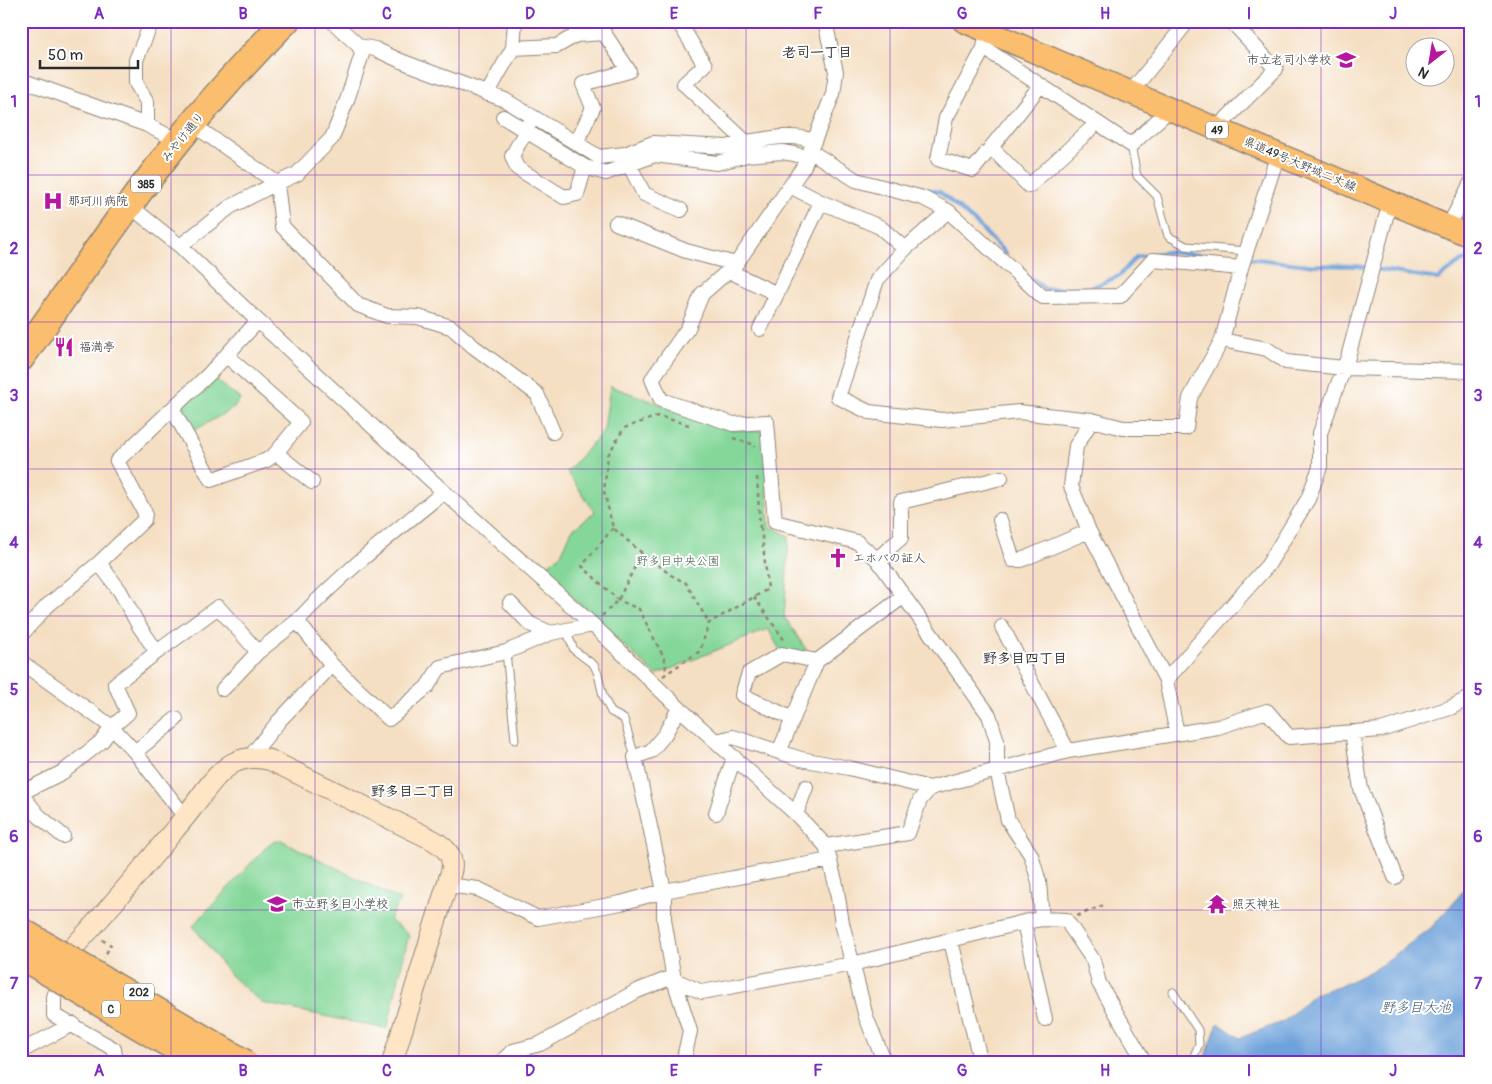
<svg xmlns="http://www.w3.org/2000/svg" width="1492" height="1084" font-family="Pangolin,'Klee One',sans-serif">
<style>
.green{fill:#84d799;stroke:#588162}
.water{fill:#6ea2da;stroke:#4c6682}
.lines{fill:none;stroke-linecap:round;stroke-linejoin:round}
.stream{stroke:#6ea2da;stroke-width:4}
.lane-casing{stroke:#908577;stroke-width:9}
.street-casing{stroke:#908577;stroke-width:16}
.secondary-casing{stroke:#908577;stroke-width:22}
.primary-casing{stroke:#908577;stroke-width:25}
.highway-casing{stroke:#908577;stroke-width:29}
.path{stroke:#908577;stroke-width:2.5;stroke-dasharray:4 4;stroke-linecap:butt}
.lane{stroke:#fff;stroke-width:7}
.street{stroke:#fff;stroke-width:14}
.secondary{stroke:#fde5c5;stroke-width:20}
.primary{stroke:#fbbd6e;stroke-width:22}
.highway{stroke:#fbbd6e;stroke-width:26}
.highway-bridge-casing{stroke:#908577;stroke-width:29;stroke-linecap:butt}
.highway-bridge{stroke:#fbbd6e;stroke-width:26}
.grid{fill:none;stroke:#7b2cbf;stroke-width:1;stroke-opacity:0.55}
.labels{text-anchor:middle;stroke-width:4;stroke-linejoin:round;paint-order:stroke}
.shield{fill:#fff;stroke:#6b6b6b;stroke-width:1}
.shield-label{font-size:11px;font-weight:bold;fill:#2b2b2b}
.poi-label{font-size:12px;fill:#2b2b2b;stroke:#fff;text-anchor:start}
.street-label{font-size:12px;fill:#2b2b2b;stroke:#fff}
.park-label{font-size:12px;fill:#465f4c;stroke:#fff}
.neighbourhood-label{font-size:14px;font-weight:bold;fill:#2b2b2b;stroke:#fff}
.water-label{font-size:14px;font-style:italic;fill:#465b71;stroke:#fff}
.neatline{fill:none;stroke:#7b2cbf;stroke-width:2}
.grid-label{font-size:16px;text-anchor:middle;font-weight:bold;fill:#7b2cbf}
</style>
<rect width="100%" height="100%" fill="#fff"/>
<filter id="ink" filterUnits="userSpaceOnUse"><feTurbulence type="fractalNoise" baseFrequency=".02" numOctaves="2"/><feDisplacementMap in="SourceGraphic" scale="10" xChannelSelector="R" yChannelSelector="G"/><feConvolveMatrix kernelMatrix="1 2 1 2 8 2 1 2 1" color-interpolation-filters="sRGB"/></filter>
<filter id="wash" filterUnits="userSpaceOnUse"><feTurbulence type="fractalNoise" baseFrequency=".0096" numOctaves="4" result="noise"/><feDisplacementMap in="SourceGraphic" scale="20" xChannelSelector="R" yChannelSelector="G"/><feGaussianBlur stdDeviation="1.12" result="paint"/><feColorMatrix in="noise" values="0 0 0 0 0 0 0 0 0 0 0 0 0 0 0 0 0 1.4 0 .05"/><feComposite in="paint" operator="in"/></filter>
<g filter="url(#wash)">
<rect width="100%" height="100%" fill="#f5dfc3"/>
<path class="green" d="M209,374L240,399L234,408L186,435L173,410Z
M610,386L732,430L764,431L769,526L789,536L784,620L786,619L813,660L782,654L768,629L656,675L542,570L561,554L572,530L595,512L567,472L604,430Z
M281,840L400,900L389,920L409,934L387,1029L262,1003L230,975L193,926L270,843Z"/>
<path class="water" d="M1471,882V1063H1203L1218,1023L1240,1038L1284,1021L1314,994L1347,983L1377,968L1431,928Z"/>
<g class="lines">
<path class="stream" d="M492,102L527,121
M884,181L940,192L977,224L1006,254
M1248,258L1308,265L1357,266L1368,268
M1375,269L1438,279L1462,261L1471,259
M1033,279L1044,289L1090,288L1119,276L1136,257L1166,252L1241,258"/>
</g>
</g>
<g filter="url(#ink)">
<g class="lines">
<defs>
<path id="lane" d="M1131,145L1137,176L1157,196L1168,236L1186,246L1246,251
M566,630L574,650L594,665L598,674L603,696L611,712L624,719L635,757
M506,652L515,740
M1173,992L1198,1030L1199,1044L1191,1063"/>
<path id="street" d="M678,21L705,65L684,84L746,142C767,139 793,133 813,141
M825,21L836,72L833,94L804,166L736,264L702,294L688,328L652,379L661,400L733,424L767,422L775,522L857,542L877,559L989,715L997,741V770L1008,820L1031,855L1039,882L1042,919
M987,31L984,48L946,118L938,159L973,170L1040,86
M359,46L375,49L401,61L505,100L599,157L625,154L653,143L727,147L746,142
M513,48L557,46L576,35V21
M984,48L1131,145L1169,110
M21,80L147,125L178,141
M1130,93L1188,21
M487,94L513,48L515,21
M503,117L585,167L606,173L655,155L717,163L747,155L782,152L794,154L808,158
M530,123L512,156L517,168L564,197L577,194L585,167
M192,124L277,183L282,226L358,305L387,316L418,317L451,327L474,347L537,394L553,432
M147,125V102L136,83V60L152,21
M1216,129L1276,69L1231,21
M576,143L593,108L583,84L629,71L604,33L576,35
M991,147L1029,186L1097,123
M810,151L856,180L923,198L948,211
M626,158L644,194L681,210
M790,186L821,202L880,227L905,249
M616,223L686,251L736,264
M1448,227L1471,183
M180,246L230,207L277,183L297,174L332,138L347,100L362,54L359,46L332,21
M729,271L777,294
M258,321L444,492L593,625L679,708L796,814L826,846L836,885L842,923L866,1017L885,1063
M760,329L821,202
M1222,340L1267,349L1286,362L1344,368L1471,371
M173,410L211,480L267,460L276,453L301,422L227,356
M1092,420L1123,428H1186L1190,398L1222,340L1241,268
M276,453L312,482
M1000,520L1013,560H1021L1089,531
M877,559L901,538V502L1001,478
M99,563L120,591L139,626L157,652L218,607L258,652
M510,603L530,624L551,633
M1002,627L1068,751
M21,635L47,606L99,563L144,520L145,513L117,461L209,374L258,321L180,246L130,206
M21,662L112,727L128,713L115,684L157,652
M332,665L389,719L427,687L440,667L506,652L551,633L593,625
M1166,680L1268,565L1308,499L1320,467V433L1348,357L1390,202
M223,689L258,652L297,621
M679,708L665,734L651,751L635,757L664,891V919L674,980L690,1031L683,1063
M793,719L742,695L749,673L782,654L817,661
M1352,732L1361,789L1395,877
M1177,734L1166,680L1089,531L1071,486L1076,446L1092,420L1019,412L942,420L869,412L838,397L877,280L905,249L948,211L1043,297L1120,296L1153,260L1241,268L1278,154
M716,741L733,737L801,759L849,768L930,788L1068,751L1218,727L1267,711L1289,737L1381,730L1450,708L1471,697
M135,752L176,719
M779,752L817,661L904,596
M249,758L279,721L332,665L297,621C342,573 393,533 444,492
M21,793L63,772L102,741L112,727L135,752L185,817
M21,794L39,816L63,836
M716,813L734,757
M796,814L806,787
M826,846L908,833L920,800L930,788
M447,885L478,889L538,918L621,903L664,891L830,860
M1024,922L1045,1019
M951,941L978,1051
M61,974L54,997V1015L114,1049L116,1063
M21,1051L73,1024
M500,1063L513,1051L540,1044L637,991L670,978L702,992L852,964L1024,922L1042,919L1066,920L1093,960L1099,983L1145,1063"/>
<path id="secondary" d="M71,950C111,908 148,862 185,817C199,800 214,774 233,763C245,757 258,757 270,760L433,840C446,848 455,856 451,872L392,1063"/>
<path id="primary" d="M964,21C1069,67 1174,111 1279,155C1343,181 1406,210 1471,236"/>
<path id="highway" d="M21,358C73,285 123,210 179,140C213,98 248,59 286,21"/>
</defs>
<use href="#lane" class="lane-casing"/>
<use href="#street" class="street-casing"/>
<use href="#secondary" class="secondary-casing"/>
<use href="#primary" class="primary-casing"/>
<use href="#highway" class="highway-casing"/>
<path class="path" d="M689,425L658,416L624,428L608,455L604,491L613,528L642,553L671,575L686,583L709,623
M733,438L755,445V447
M757,477L760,528
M613,528L582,566L618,600L639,609L665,660L666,673
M754,597L785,641
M602,616L618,600L642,553
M663,676L700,651L709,623L768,589L761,528
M1077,916L1104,905
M102,940L111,945L104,957"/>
<use href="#lane" class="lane"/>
<use href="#street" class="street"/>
<use href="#secondary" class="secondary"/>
<use href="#primary" class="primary"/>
<use href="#highway" class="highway"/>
<defs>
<path id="highway-bridge" d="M21,931L245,1063
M21,956L201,1063"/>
</defs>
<use href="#highway-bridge" class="highway-bridge-casing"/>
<use href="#highway-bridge" class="highway-bridge"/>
</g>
</g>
<path class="grid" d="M171,21V1063M315,21V1063M459,21V1063M602,21V1063M746,21V1063M890,21V1063M1033,21V1063M1177,21V1063M1321,21V1063M21,175H1471M21,322H1471M21,469H1471M21,616H1471M21,762H1471M21,910H1471"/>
<defs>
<symbol id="school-bare" viewBox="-9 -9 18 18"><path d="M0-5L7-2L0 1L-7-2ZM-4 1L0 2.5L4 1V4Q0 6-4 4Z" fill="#b5179e" stroke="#fff" stroke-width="2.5" paint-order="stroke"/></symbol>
<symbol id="hospital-bare" viewBox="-9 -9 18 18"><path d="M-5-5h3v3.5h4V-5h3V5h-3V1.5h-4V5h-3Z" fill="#b5179e" stroke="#fff" stroke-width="2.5" paint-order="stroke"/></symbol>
<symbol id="restaurant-bare" viewBox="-9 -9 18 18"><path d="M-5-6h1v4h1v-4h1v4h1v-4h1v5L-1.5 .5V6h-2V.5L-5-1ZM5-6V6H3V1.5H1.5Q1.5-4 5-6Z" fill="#b5179e" stroke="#fff" stroke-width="2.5" paint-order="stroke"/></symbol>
<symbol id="church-bare" viewBox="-9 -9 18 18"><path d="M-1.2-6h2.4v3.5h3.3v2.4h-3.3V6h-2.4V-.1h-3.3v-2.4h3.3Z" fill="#b5179e" stroke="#fff" stroke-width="2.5" paint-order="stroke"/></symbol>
<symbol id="temple-bare" viewBox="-9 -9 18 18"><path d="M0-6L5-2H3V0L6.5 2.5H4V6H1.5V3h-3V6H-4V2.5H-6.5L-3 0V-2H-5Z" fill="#b5179e" stroke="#fff" stroke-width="2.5" paint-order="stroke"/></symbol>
</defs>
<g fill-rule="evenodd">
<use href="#school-bare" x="1332" y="46" width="28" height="28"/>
<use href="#hospital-bare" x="39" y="187" width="28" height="28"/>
<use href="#restaurant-bare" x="50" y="333" width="28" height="28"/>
<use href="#church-bare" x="824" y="544" width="28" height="28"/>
<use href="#school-bare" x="263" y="890" width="28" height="28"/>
<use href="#temple-bare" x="1203" y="890" width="28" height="28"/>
</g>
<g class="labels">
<g class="shield">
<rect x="1206" y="121.5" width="22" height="17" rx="4"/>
<rect x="131" y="175.5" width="30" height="17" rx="4"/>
<rect x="124" y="983.5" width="30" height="17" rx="4"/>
<rect x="102" y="1000.5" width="18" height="17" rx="4"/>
</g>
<g class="shield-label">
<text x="1217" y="134">49</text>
<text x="146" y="188">385</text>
<text x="139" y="996">202</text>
<text x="111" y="1013">C</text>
</g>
<g class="poi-label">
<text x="1331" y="64" text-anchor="end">市立老司小学校</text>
<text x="68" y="205">那珂川病院</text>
<text x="79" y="351">福満亭</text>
<text x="853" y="562">エホバの証人</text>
<text x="292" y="908">市立野多目小学校</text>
<text x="1232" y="908">照天神社</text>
</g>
<g class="street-label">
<text transform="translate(183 137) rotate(-51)" y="4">みやけ通り</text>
<text transform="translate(1300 164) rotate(23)" y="4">県道49号大野城二丈線</text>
</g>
<g class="park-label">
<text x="678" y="565">野多目中央公園</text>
</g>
<g class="neighbourhood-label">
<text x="817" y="57">老司一丁目</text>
<text x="1025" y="663">野多目四丁目</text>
<text x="413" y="796">野多目二丁目</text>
</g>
<g class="water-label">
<text x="1416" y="1012">野多目大池</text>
</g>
</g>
<rect width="1492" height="1084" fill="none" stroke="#fff" stroke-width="55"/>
<g transform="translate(1430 62) rotate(211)"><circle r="24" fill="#ffffff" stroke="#aaaaaa"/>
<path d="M0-4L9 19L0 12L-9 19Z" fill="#b5179e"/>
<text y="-8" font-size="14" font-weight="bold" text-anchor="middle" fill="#2b2b2b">N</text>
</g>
<path d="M40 60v8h98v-8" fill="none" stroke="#2b2b2b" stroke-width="2.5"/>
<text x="48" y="60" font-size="15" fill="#2b2b2b" stroke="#ffffff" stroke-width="4" paint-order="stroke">50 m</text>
<rect x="28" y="28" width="1436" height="1028" class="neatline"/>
<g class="grid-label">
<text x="99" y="19">A</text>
<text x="243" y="19">B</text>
<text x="387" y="19">C</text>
<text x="530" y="19">D</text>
<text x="674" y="19">E</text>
<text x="818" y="19">F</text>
<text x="962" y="19">G</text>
<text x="1105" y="19">H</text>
<text x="1249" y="19">I</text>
<text x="1393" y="19">J</text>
<text x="14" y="107">1</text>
<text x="1478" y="107">1</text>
<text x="14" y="254">2</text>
<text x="1478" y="254">2</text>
<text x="14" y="401">3</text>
<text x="1478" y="401">3</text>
<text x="14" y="548">4</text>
<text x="1478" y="548">4</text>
<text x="14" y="695">5</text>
<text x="1478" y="695">5</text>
<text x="14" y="842">6</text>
<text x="1478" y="842">6</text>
<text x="14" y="989">7</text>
<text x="1478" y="989">7</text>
<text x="99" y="1076">A</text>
<text x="243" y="1076">B</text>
<text x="387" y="1076">C</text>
<text x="530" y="1076">D</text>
<text x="674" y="1076">E</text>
<text x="818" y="1076">F</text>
<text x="962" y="1076">G</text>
<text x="1105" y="1076">H</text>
<text x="1249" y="1076">I</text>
<text x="1393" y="1076">J</text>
</g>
</svg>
